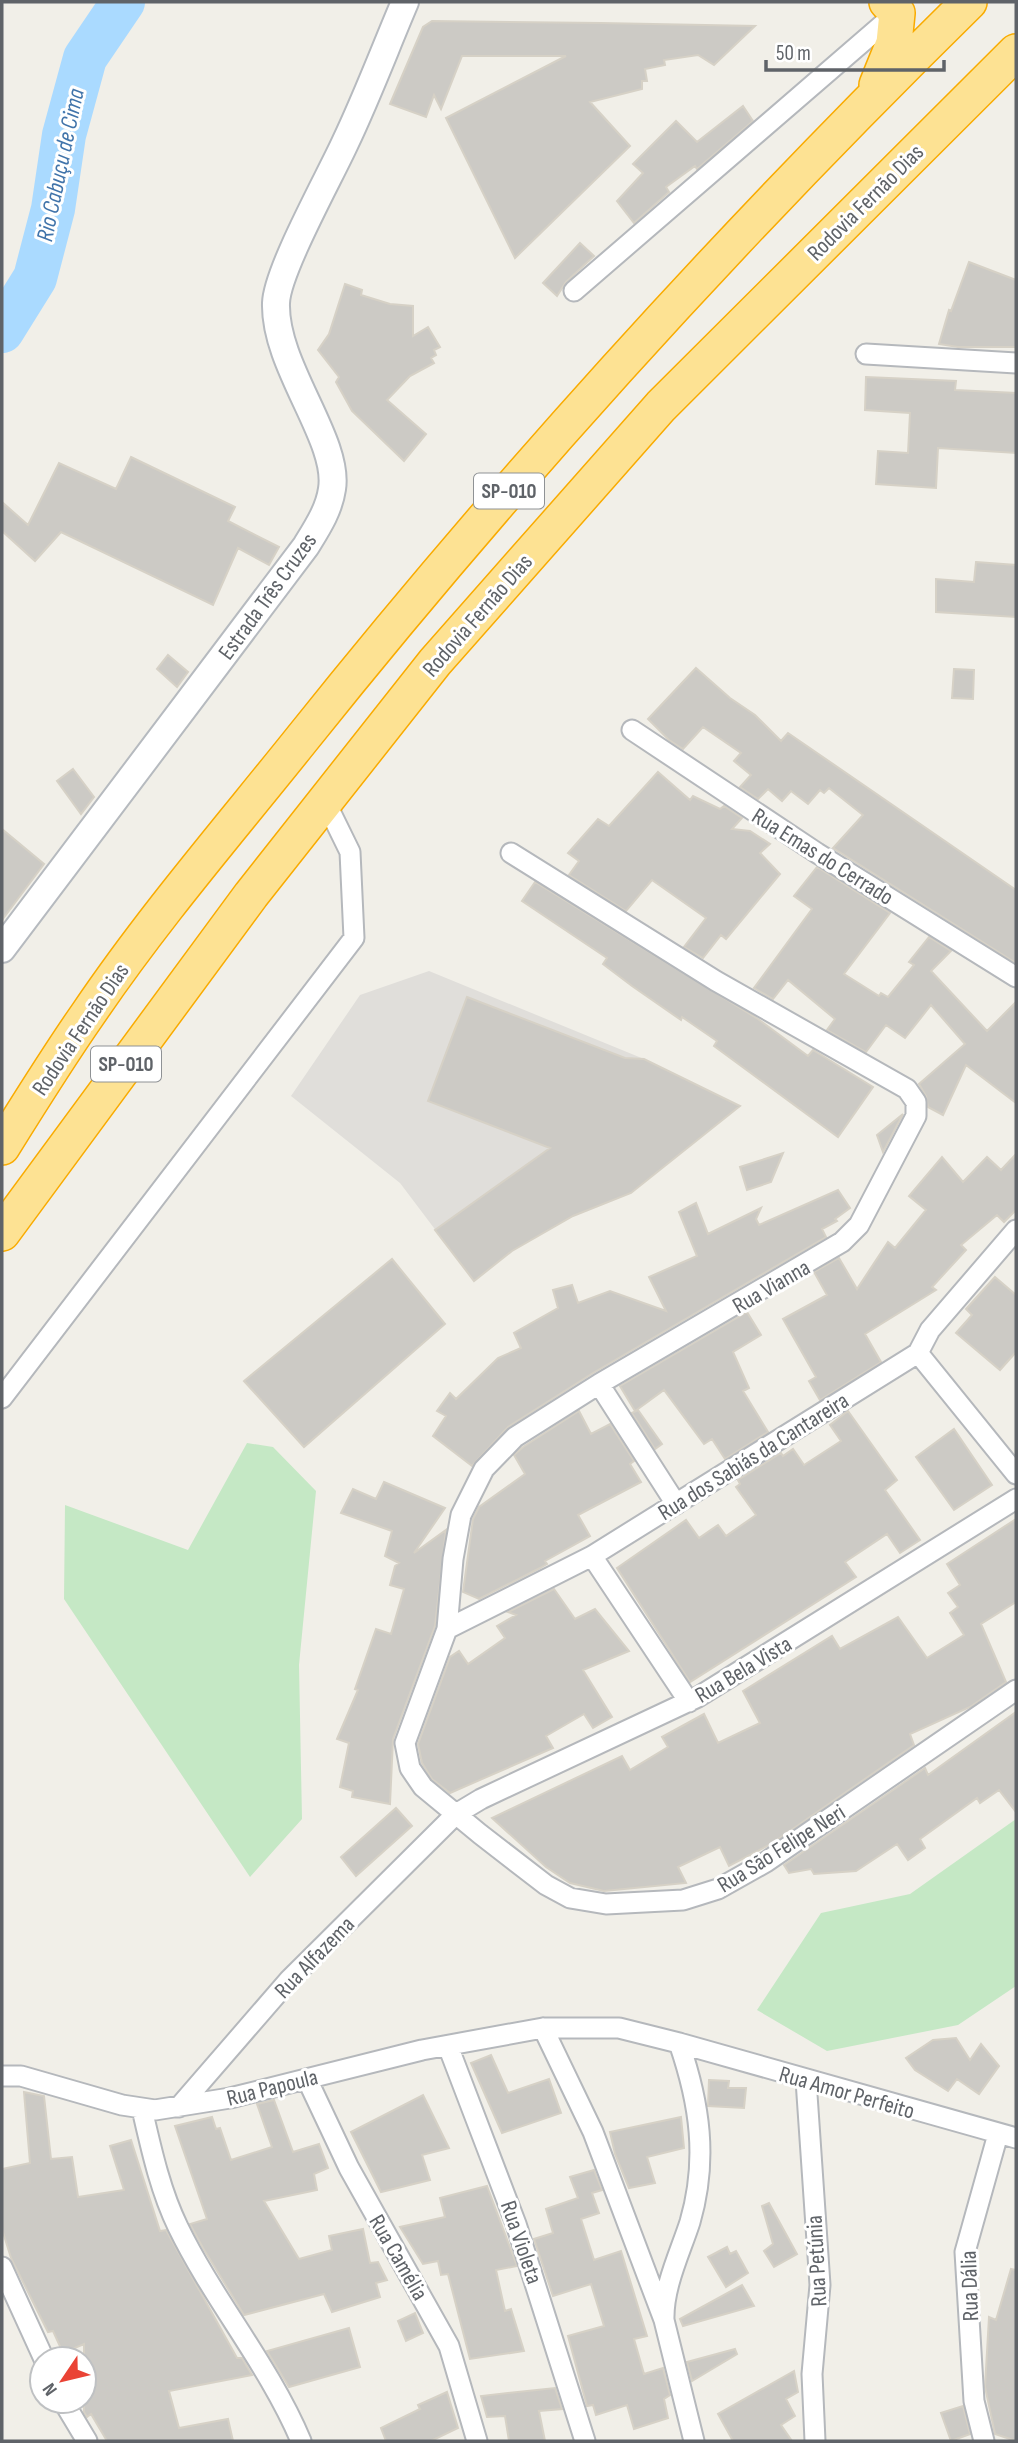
<svg xmlns="http://www.w3.org/2000/svg" width="1018" height="2443" font-family="'Sofia Sans Condensed',sans-serif">
<style>
.industrial{fill:#e0deda}
.green{fill:#c5e8c5}
.lines{fill:none;stroke-linecap:round;stroke-linejoin:round}
.river{stroke:#aadaff;stroke-width:44}
.building{fill:#cccac5;stroke:#d6d1c6;stroke-width:2}
.minor-casing{stroke:#b5b8bc;stroke-width:23}
.secondary-casing{stroke:#b6babf;stroke-width:30}
.motorway-casing{stroke:#f9ab00;stroke-width:38}
.minor{stroke:#fff;stroke-width:19}
.secondary{stroke:#fff;stroke-width:26}
.motorway{stroke:#fde293;stroke-width:35}
.labels{text-anchor:middle;stroke-width:6;stroke-linejoin:round;paint-order:stroke}
.shield{fill:#fff;stroke:#8f9295;stroke-width:2}
.shield-label{font-size:21px;font-weight:bold;fill:#5f6368}
.street-label{font-size:23px;fill:#5f6368;stroke:#fff}
.water-label{font-size:24px;font-style:italic;fill:#4174aa;stroke:#fff}
</style>
<rect width="100%" height="100%" fill="#f1efe8"/>
<path class="industrial" d="M429,971L644,1059L740,1106L631,1193L573,1216L512,1251L474,1281L400,1183L291,1096L360,995Z"/>
<path class="green" d="M247,1443L273,1447L316,1491L299,1665L302,1819L250,1877L64,1599L65,1505L188,1550Z
M1016,1819V1986L958,2025L827,2051L757,2010L821,1913L910,1894Z"/>
<g class="lines">
<path class="river" d="M2,331L35,278L53,209L64,135L85,58L123,2"/>
</g>
<path class="building" d="M432,21L601,23L755,26L714,65L698,55L664,60L665,65L645,69L647,81H642V89L590,102L630,146L515,258L446,118L566,56H462L441,109L434,95L426,117L390,104L423,27Z
M743,106L753,121L697,169L695,166L666,187L669,192L634,223L617,201L643,173L633,164L676,121L697,142Z
M580,243L594,256L566,282L557,296L543,283Z
M969,262L1016,280V347H958L939,344L949,310L951,311Z
M345,284L362,290L361,295L390,304L413,306V336L428,327L440,347L434,350L436,355L431,358L434,363L410,376L387,400L426,434L404,461L352,411L336,382L339,377L318,350L329,334Z
M866,377L956,381L955,390L1016,393V453L938,448L936,488L876,484L878,451L908,453L910,413L865,410Z
M131,457L235,507L228,521L279,547L269,565L238,548L213,605L61,532L35,561L2,531V502L28,525L59,463L116,489Z
M976,562L1016,565V617L936,612V579L974,582Z
M168,655L188,672L177,687L157,669Z
M696,668L730,698L755,715L781,741L788,733L1016,890V963L833,848L863,815L829,788L824,793L820,790L808,804L791,791L782,801L768,789L758,799L740,787L751,775L734,761L741,753L703,727L683,749L669,740L648,719Z
M954,669L974,670L973,699L952,698Z
M73,769L94,797L81,814L57,781Z
M658,772L690,800L693,796L720,809L724,806L742,818L732,829L750,831L770,844L760,853L780,874L726,939L721,935L703,958L684,947L706,918L652,880L626,911L569,875L579,861L568,853L598,819L609,826Z
M2,829L44,864L2,920Z
M817,867L890,913L844,974L879,996L881,993L888,997L914,965L909,962L929,937L951,951L931,971L987,1031L1016,1002V1103L966,1065L943,1115L928,1107L926,1096L919,1084L965,1044L931,1005L905,1038L886,1025L866,1052L827,1030L835,1019L788,980L773,999L754,988L812,909L794,896Z
M535,882L758,1019L808,1056L813,1050L873,1087L838,1137L714,1046L717,1041L682,1017L681,1020L632,986L603,964L607,958L522,901Z
M467,997L625,1058L644,1059L740,1106L631,1193L573,1216L512,1251L474,1281L435,1230L550,1148L428,1101Z
M903,1114L883,1152L877,1135Z
M783,1153L771,1182L747,1190L740,1167Z
M1016,1154V1210L1004,1222L997,1215L961,1245L966,1250L932,1287L936,1290L865,1334L881,1362L820,1400L809,1381L816,1377L783,1319L827,1295L814,1272L839,1258L857,1289L888,1242L895,1248L926,1210L909,1196L942,1157L963,1182L987,1157L1001,1170Z
M838,1190L850,1208L835,1219L837,1221L822,1229L826,1237L593,1373L508,1427L472,1466L433,1436L446,1416L437,1411L450,1393L456,1399L498,1358L521,1348L514,1333L558,1308L553,1290L572,1285L578,1303L610,1291L666,1311L649,1277L697,1256L679,1212L696,1203L708,1234L761,1208L756,1219L759,1225Z
M392,1259L445,1324L304,1447L244,1381Z
M995,1277L1016,1295V1352L1000,1370L956,1333L972,1315L966,1309Z
M747,1312L761,1335L733,1352L749,1388L743,1391L768,1432L725,1459L712,1439L704,1444L664,1390L635,1411L620,1386Z
M638,1410L662,1444L655,1449L632,1413Z
M579,1411L591,1434L610,1424L634,1461L630,1464L641,1482L578,1515L590,1536L545,1561L547,1564L540,1568L479,1599L463,1592L473,1519L479,1507L525,1474L514,1455L523,1447Z
M848,1411L897,1480L885,1490L920,1540L900,1553L887,1534L845,1562L856,1577L690,1682L617,1568L686,1520L699,1538L718,1525L726,1536L756,1515L736,1487L740,1484L738,1480L781,1453L783,1456L793,1449L804,1465L841,1441L830,1425Z
M954,1429L992,1485L954,1510L916,1457Z
M384,1482L445,1508L414,1553L446,1530L435,1626L393,1739L390,1804L352,1797L353,1791L340,1787L349,1743L337,1739L358,1690L355,1689L376,1629L391,1634L404,1589L390,1585L395,1566L399,1563L385,1556L392,1531L341,1513L353,1489L376,1499Z
M1016,1519V1602L981,1624L1006,1682L970,1707L910,1734L914,1745L771,1844L729,1866L720,1847L678,1867L686,1883L604,1891L570,1883L546,1867L492,1818L622,1756L630,1770L668,1747L662,1737L704,1714L718,1743L760,1723L743,1691L832,1636L840,1649L898,1617L927,1658L964,1635L950,1613L958,1607L948,1593L960,1585L947,1564Z
M554,1589L575,1619L595,1609L629,1651L583,1670L612,1717L593,1728L584,1714L546,1736L553,1748L450,1793L432,1779L422,1763L418,1744L450,1657L459,1651L468,1664L505,1638L497,1626L516,1615L508,1612Z
M1016,1712V1812L999,1790L980,1803L977,1798L920,1839L925,1848L908,1860L897,1844L856,1871L814,1874L811,1869L789,1873L784,1865L925,1768L928,1775Z
M396,1808L412,1826L356,1876L341,1857Z
M956,2038L970,2060L981,2044L999,2066L979,2094L957,2079L948,2091L915,2070L906,2058L933,2040Z
M491,2055L508,2093L549,2079L561,2113L502,2133L471,2063Z
M709,2080L729,2081L728,2088H746L744,2108L708,2106Z
M24,2092L44,2096L51,2159L72,2157L78,2197L124,2190L110,2146L131,2140L160,2231L166,2230L237,2358H242L252,2375L169,2391L179,2428L228,2419L233,2441H107L91,2414L87,2417L84,2412V2344L63,2353L53,2331L48,2332L11,2258L2,2229V2169L30,2163Z
M423,2095L449,2148L422,2155L430,2180L381,2192L351,2132Z
M274,2100L293,2152L319,2144L328,2168L314,2174L317,2190L264,2201L299,2259L332,2250L329,2236L363,2229L370,2263L378,2262L387,2280L376,2283L380,2297L332,2312L324,2294L244,2315L203,2248L190,2224L207,2219L175,2126L212,2117L216,2129L220,2128L231,2160L272,2147L257,2104Z
M681,2117L684,2148L647,2157L655,2183L629,2188L615,2154L610,2132Z
M594,2170L602,2190L592,2193L599,2213L581,2219L594,2260L621,2251L647,2336L634,2339L644,2374L663,2368L670,2395L664,2399L668,2418L634,2429L627,2405L596,2415L593,2405L587,2406L568,2336L604,2326L591,2284L553,2296L534,2239L553,2233L546,2209L578,2198L570,2177Z
M487,2186L517,2266L496,2270L505,2311L511,2309L524,2351L470,2359L448,2274L441,2275L438,2261L423,2264L400,2227L445,2217L440,2198Z
M769,2203L797,2254L774,2267L764,2251L773,2244L762,2206Z
M727,2247L730,2254L736,2251L748,2273L726,2287L708,2257Z
M1011,2269L1016,2270V2441L995,2434L985,2387L989,2317L996,2320Z
M742,2285L754,2306L683,2326L680,2319Z
M415,2313L423,2333L406,2341L398,2321Z
M349,2328L360,2367L289,2387L267,2351Z
M735,2349L737,2354L692,2381L687,2362Z
M794,2371L798,2392L786,2399L795,2416L781,2425L792,2441H733L718,2414Z
M555,2388L562,2409L539,2411L545,2441H509L505,2416L487,2417L481,2396Z
M447,2392L458,2428L431,2441H386L381,2428L420,2409L418,2405Z
M963,2406L970,2434L951,2441L941,2413Z"/>
<g class="lines">
<defs>
<path id="minor" d="M574,291L896,13
M866,354L1016,363
M632,730L817,853L1016,977
M511,853L716,981L907,1089L916,1102V1116L859,1225L842,1242L599,1384L515,1437L484,1469L461,1515L453,1559L447,1629L405,1743L410,1768L423,1787L480,1834L546,1885L570,1898L606,1904L683,1900L718,1889L766,1862L1016,1690
M918,1353L1016,1474
M599,1384L676,1504
M2,1398L354,938L350,852L326,803
M592,1556L689,1702
M447,1629L592,1556L918,1353L930,1330L1016,1230
M543,2028L593,2132L664,2320L694,2441
M679,2043L1016,2138
M448,2046L516,2224L585,2441
M2,2076H21L122,2105L155,2110L230,2098L422,2050L543,2028H619L679,2043C700,2104 708,2160 690,2222C680,2253 663,2287 664,2320
M307,2079L349,2168L449,2346L477,2441
M806,2080L820,2285L812,2374L815,2441
M179,2107L289,1980L456,1814L481,1799L698,1697L1016,1499
M142,2109C151,2148 160,2190 178,2227C214,2301 269,2365 301,2441
M2,2267L44,2359
M63,2401L87,2441
M984,2441L974,2401L965,2252L998,2134"/>
<path id="secondary" d="M2,949L306,546C317,528 329,510 332,489C340,440 274,366 276,303C277,271 329,178 345,143C367,97 385,49 405,2"/>
<path id="motorway" d="M877,85L894,43L897,13L887,2
M2,1147C30,1102 58,1057 88,1014C153,918 229,830 301,740C508,481 732,235 969,2
M2,1233L251,895L435,662L661,406L1016,52"/>
</defs>
<use href="#minor" class="minor-casing"/>
<use href="#secondary" class="secondary-casing"/>
<use href="#motorway" class="motorway-casing"/>
<use href="#minor" class="minor"/>
<use href="#secondary" class="secondary"/>
<use href="#motorway" class="motorway"/>
</g>
<g class="labels">
<g class="shield">
<rect x="474" y="473.5" width="70" height="35" rx="5"/>
<rect x="91" y="1046.5" width="70" height="35" rx="5"/>
</g>
<g class="shield-label">
<text x="509" y="498">SP-010</text>
<text x="126" y="1071">SP-010</text>
</g>
<g class="street-label">
<text transform="translate(865 202) rotate(-45)" y="8">Rodovia Fernão Dias</text>
<text transform="translate(267 596) rotate(-54)" y="8">Estrada Três Cruzes</text>
<text transform="translate(477 615) rotate(-49)" y="8">Rodovia Fernão Dias</text>
<text transform="translate(823 856) rotate(32)" y="8">Rua Emas do Cerrado</text>
<text transform="translate(80 1029) rotate(-56)" y="8">Rodovia Fernão Dias</text>
<text transform="translate(771 1286) rotate(-30)" y="8">Rua Vianna</text>
<text transform="translate(753 1456) rotate(-32)" y="8">Rua dos Sabiás da Cantareira</text>
<text transform="translate(743 1669) rotate(-31)" y="8">Rua Bela Vista</text>
<text transform="translate(781 1848) rotate(-32)" y="8">Rua São Felipe Neri</text>
<text transform="translate(314 1957) rotate(-46)" y="8">Rua Alfazema</text>
<text transform="translate(272 2087) rotate(-14)" y="8">Rua Papoula</text>
<text transform="translate(847 2092) rotate(16)" y="8">Rua Amor Perfeito</text>
<text transform="translate(522 2242) rotate(71)" y="8">Rua Violeta</text>
<text transform="translate(399 2257) rotate(60)" y="8">Rua Camélia</text>
<text transform="translate(816 2261) rotate(-93)" y="8">Rua Petúnia</text>
<text transform="translate(969 2286) rotate(-92)" y="8">Rua Dália</text>
</g>
<g class="water-label">
<text transform="translate(60 165) rotate(-78)" y="8">Rio Cabuçu de Cima</text>
</g>
</g>
<rect width="1018" height="2443" fill="none" stroke="#5f6368" stroke-width="7"/>
<g transform="translate(63 2380) rotate(235)"><circle r="33" fill="#ffffff" stroke="#bfc1c3" stroke-width="2"/>
<path d="M0-5L12 26L0 18L-12 26Z" fill="#ea4335"/>
<text y="-10" font-size="19" font-weight="bold" text-anchor="middle" fill="#5f6368">N</text>
</g>
<path d="M766 60v10h178v-10" fill="none" stroke="#5f6368" stroke-width="3.5"/>
<text x="776" y="60" font-size="21" fill="#5f6368" stroke="#ffffff" stroke-width="5" paint-order="stroke">50 m</text>
</svg>
